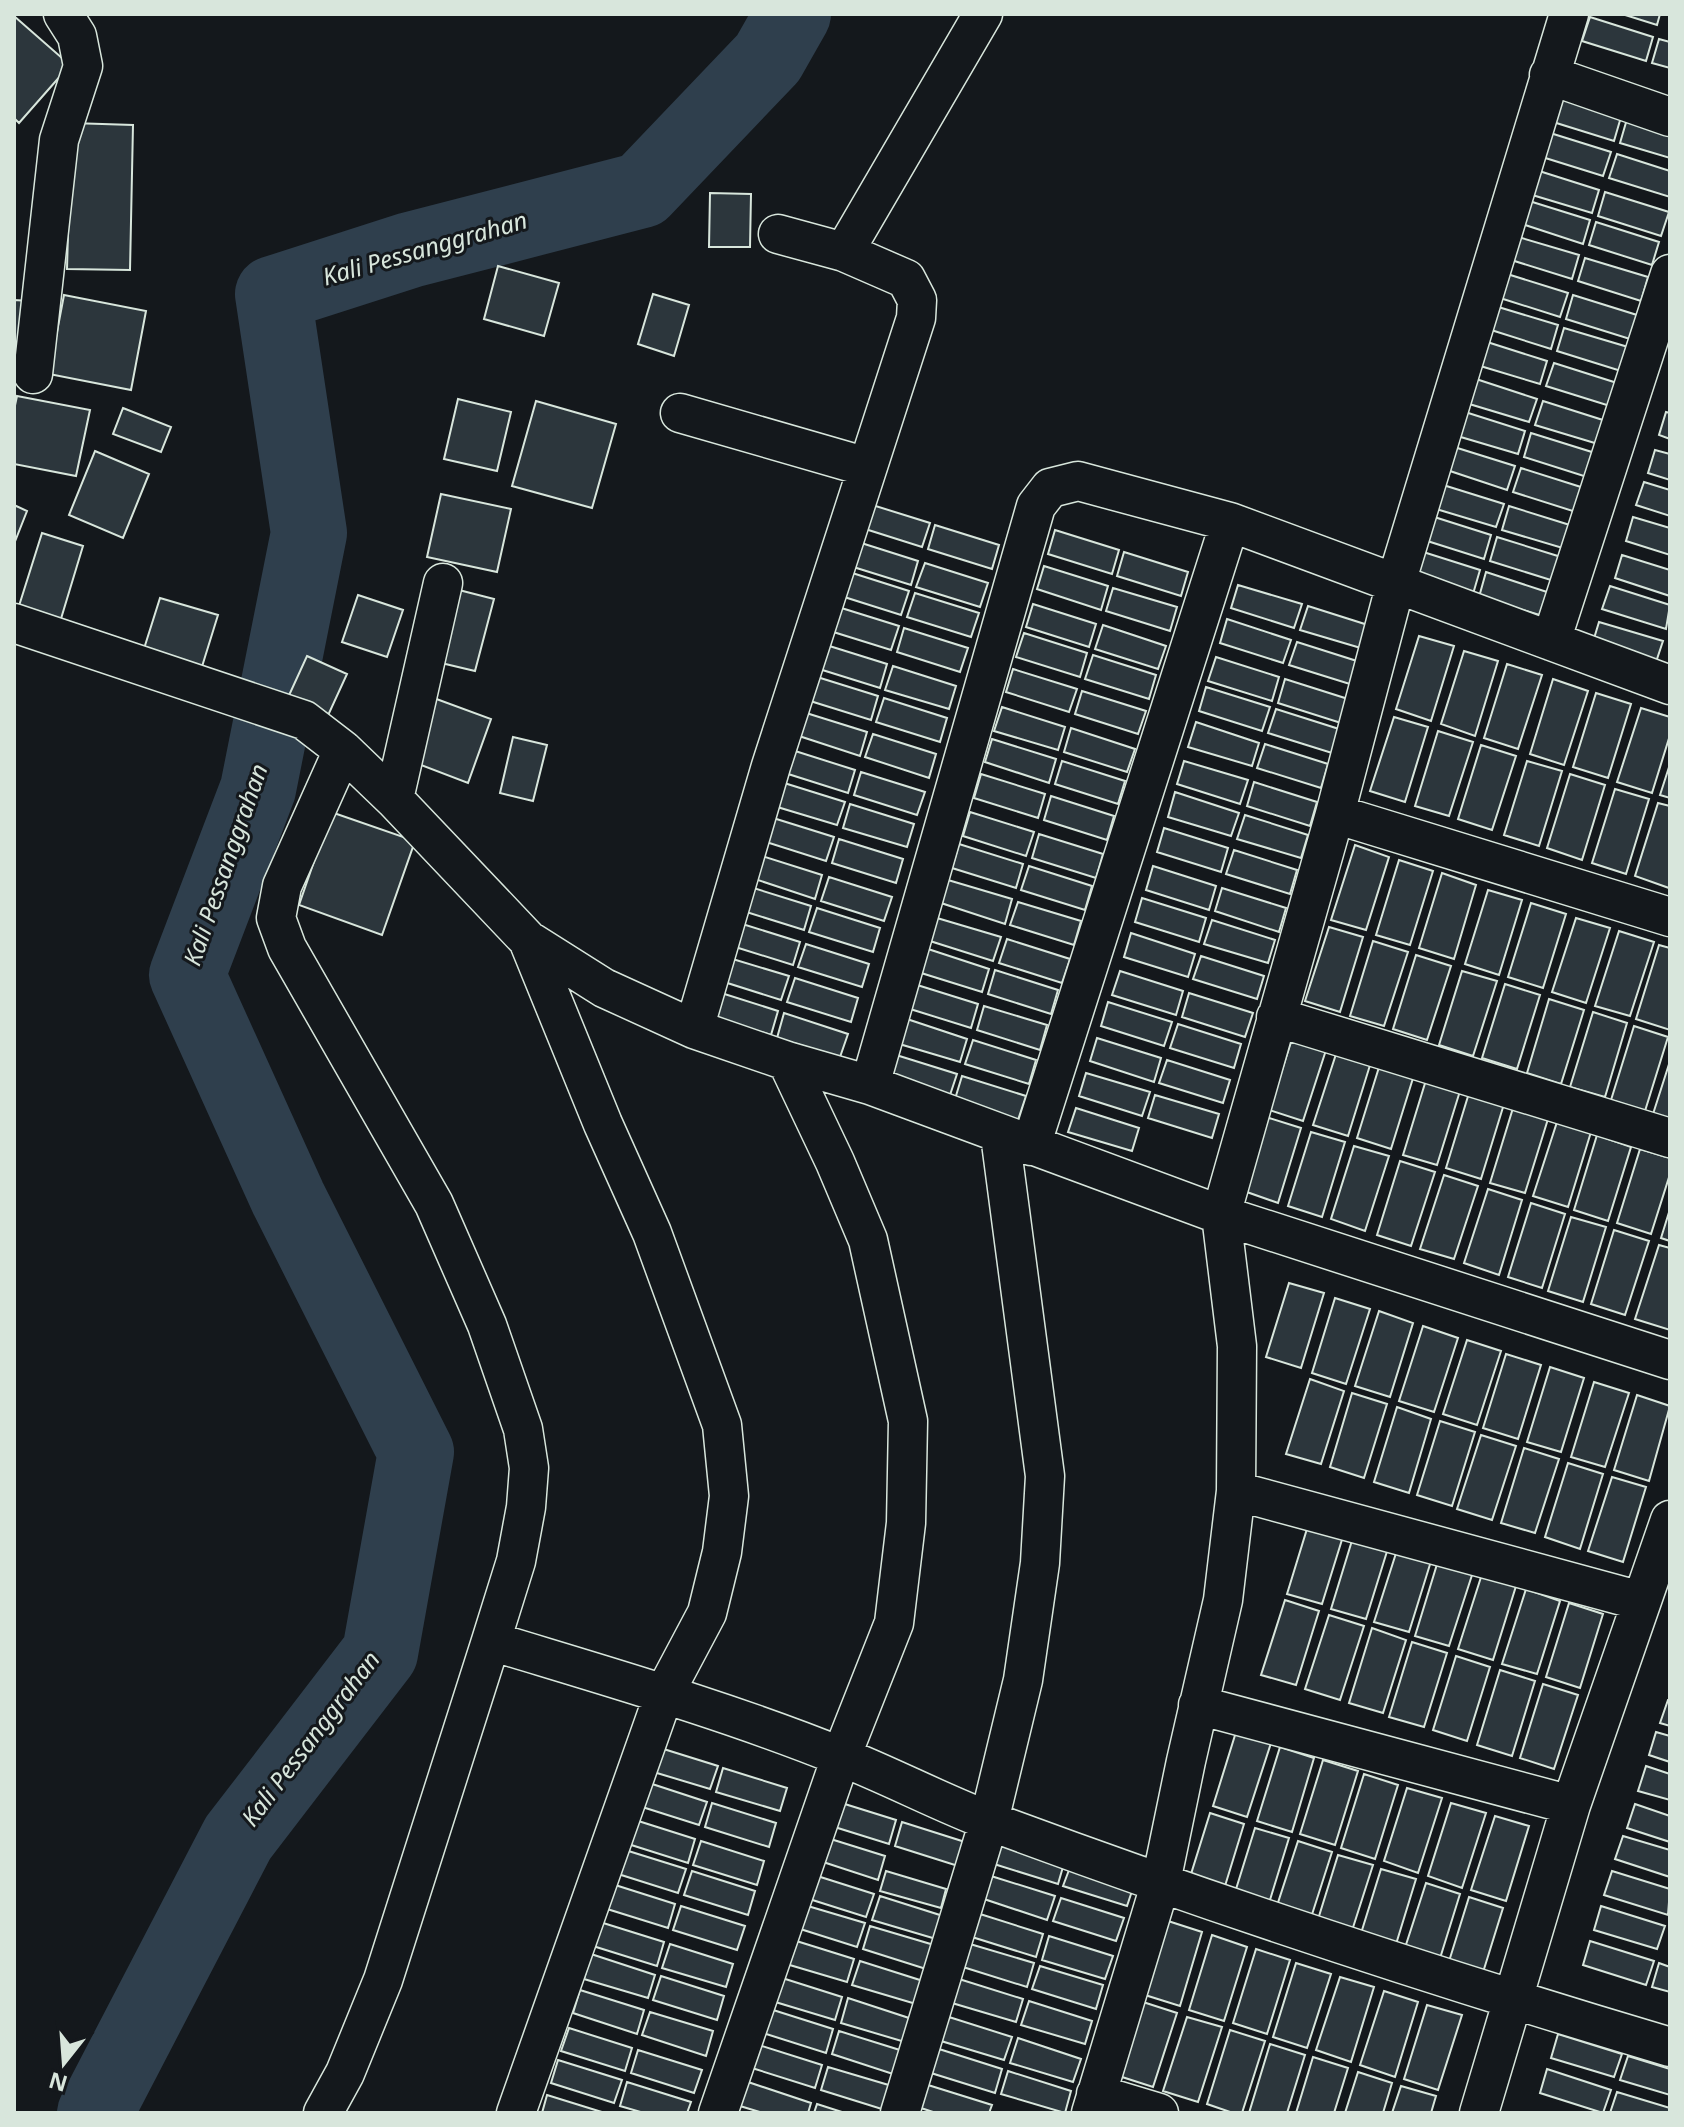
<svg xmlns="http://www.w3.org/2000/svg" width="1684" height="2127" font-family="'Noto Sans',sans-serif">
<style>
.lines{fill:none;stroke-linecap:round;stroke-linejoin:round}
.river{stroke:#2f3f4d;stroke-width:76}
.building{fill:#2c363c;stroke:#d8e6dc;stroke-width:2}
.minor-casing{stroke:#d8e6dc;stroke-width:41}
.minor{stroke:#14181c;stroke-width:38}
.labels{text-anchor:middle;stroke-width:6;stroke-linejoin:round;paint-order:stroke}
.water-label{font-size:24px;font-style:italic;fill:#d8e6dc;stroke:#14181c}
</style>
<rect width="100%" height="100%" fill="#14181c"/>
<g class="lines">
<path class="river" d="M95,2113L238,1838L380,1653L416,1452L288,1198L187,975L258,789L309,533L273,294L410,250L642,190L768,58L793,14"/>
</g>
<path class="building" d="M1622,14H1660L1657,25Z
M14,16L70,65L19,123L14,118Z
M1590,17L1653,37L1646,61L1582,41Z
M1659,39L1670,42V68L1652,63Z
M1558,97L1621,117L1614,141L1550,121Z
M1627,119L1670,132V158L1620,143Z
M71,123L133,125L130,270L67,269Z
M1547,132L1611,152L1603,176L1539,156Z
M1617,154L1670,171V197L1609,178Z
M1536,170L1599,190L1592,213L1529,194Z
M1605,192L1669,212L1661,236L1598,216Z
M710,193L751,194L750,247H709Z
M1526,200L1590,220L1583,244L1519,223Z
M1596,222L1659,242L1652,265L1589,245Z
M1515,236L1579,255L1572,279L1508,259Z
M1585,258L1648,277L1641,301L1578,281Z
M498,266L559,283L544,336L484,319Z
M1504,273L1568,293L1560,317L1497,297Z
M653,294L689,305L674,356L638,344Z
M64,295L146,311L131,390L49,374Z
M1573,295L1637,315L1630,339L1566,319Z
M14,300L30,301L26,367L14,366Z
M1495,306L1558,325L1551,349L1488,329Z
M1564,328L1628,347L1621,371L1557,351Z
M1484,341L1547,361L1540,384L1477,365Z
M1554,363L1617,383L1610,406L1546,386Z
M1473,378L1537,399L1529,422L1466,403Z
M17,396L90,410L76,476L14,464V410Z
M458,399L511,412L497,471L444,459Z
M536,401L616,424L592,508L512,486Z
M1543,401L1606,421L1598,444L1535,425Z
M123,408L171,427L161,452L113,434Z
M1462,411L1525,431L1518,454L1454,435Z
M1666,412L1670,413V439L1659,435Z
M1531,433L1595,453L1587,477L1524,457Z
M1451,446L1515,466L1507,490L1444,469Z
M1655,450L1670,454V480L1648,473Z
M95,451L149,474L123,538L69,515Z
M1521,468L1584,488L1576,512L1513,492Z
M1644,482L1670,490V516L1636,505Z
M1440,484L1504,504L1496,527L1433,508Z
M441,494L511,509L497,572L427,557Z
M866,503L930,523L922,547L859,527Z
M14,505L27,511L14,544Z
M1509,506L1573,526L1566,549L1502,530Z
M1428,515L1491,535L1484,559L1421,539Z
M1633,517L1670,528V555L1626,541Z
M935,525L999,545L992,569L928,549Z
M1055,530L1119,550L1112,574L1048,554Z
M42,533L83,546L60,622L18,609Z
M1497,537L1561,557L1554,581L1490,561Z
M855,541L918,561L911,585L847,565Z
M1417,550L1480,570L1473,594L1410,575Z
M1124,552L1188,572L1181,596L1117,576Z
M1622,555L1670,570V596L1615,578Z
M925,563L988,583L980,607L916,587Z
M1044,566L1108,586L1101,610L1037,589Z
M846,571L909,591L901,615L838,595Z
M1486,572L1550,593L1543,616L1479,597Z
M1238,585L1302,604L1294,628L1231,608Z
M1610,586L1670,605L1666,629L1602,609Z
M1113,588L1177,607L1170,631L1106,611Z
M455,589L494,599L475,671L437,662Z
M915,593L979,613L971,637L907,617Z
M358,595L403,610L387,657L342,642Z
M160,598L218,615L200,673L142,655Z
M1033,604L1096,624L1089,647L1026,627Z
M835,606L899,626L891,650L827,630Z
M1308,606L1371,626L1364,649L1300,630Z
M1227,619L1291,640L1283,663L1220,643Z
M1599,622L1663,641L1655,665L1592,645Z
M1103,625L1166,646L1158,669L1095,649Z
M904,628L968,648L960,672L897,652Z
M1024,633L1087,653L1080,677L1016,657Z
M1419,636L1454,646L1431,721L1396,709Z
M1297,642L1360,662L1353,685L1289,665Z
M823,644L887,664L880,688L816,668Z
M1464,651L1498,661L1475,736L1441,724Z
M1093,655L1156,675L1149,699L1085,679Z
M307,656L347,674L325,722L285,704Z
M1216,657L1279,677L1272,701L1208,681Z
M1507,664L1542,675L1518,749L1484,738Z
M893,666L956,686L949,709L885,690Z
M1013,669L1077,689L1069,712L1006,692Z
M814,676L878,696L871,720L807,700Z
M1285,679L1348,699L1341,723L1278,703Z
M1553,679L1588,691L1564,765L1530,754Z
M1206,687L1270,707L1262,731L1199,711Z
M1082,691L1146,711L1138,734L1075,714Z
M1596,693L1631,704L1608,778L1573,767Z
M431,697L491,719L468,783L408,760Z
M884,698L947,718L940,742L876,722Z
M1002,707L1065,727L1058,750L994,731Z
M1641,708L1670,717V735L1652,793L1617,782Z
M1276,709L1339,729L1332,753L1268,733Z
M803,712L867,732L860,756L796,735Z
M1394,717L1428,727L1405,802L1370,791Z
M1196,722L1259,743L1252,766L1188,747Z
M1071,728L1135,749L1127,772L1064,752Z
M1438,731L1473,742L1449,816L1415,806Z
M873,734L936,754L929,778L865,757Z
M513,737L547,745L533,801L500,793Z
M992,739L1056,759L1049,783L985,762Z
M1265,744L1328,764L1321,788L1257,768Z
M1481,745L1516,756L1492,830L1458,819Z
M792,750L855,770L848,793L785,773Z
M1062,761L1125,781L1118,804L1055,784Z
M1184,761L1248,780L1240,804L1177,784Z
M1527,761L1562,771L1539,846L1504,835Z
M1670,764V798L1660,795Z
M861,772L925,792L917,815L854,795Z
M981,774L1045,794L1038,818L974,798Z
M1570,774L1605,785L1582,860L1547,848Z
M781,782L845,802L837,825L774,806Z
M1254,782L1317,802L1310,826L1247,806Z
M1615,789L1649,799L1626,874L1592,863Z
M1175,792L1239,813L1231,836L1168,817Z
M1051,796L1114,816L1107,840L1044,820Z
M1658,803L1670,806L1669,888L1635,876Z
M850,804L914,824L907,847L843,828Z
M331,812L415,841L382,935L299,905Z
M970,812L1034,832L1026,856L963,836Z
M1245,815L1308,835L1301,858L1237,839Z
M770,817L834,837L826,861L763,841Z
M1164,828L1228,848L1221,872L1157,852Z
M1039,834L1103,854L1096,878L1032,858Z
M839,839L903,859L896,883L832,863Z
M959,844L1023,864L1016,888L952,868Z
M1355,845L1389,857L1366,930L1331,920Z
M1234,850L1297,870L1290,894L1226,874Z
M759,855L822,875L815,899L752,878Z
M1399,860L1433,871L1410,945L1376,935Z
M1029,866L1092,886L1085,910L1021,890Z
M1153,866L1216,886L1209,910L1146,890Z
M1442,873L1476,885L1454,959L1419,948Z
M829,877L892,897L884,921L821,901Z
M948,880L1012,899L1005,924L941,903Z
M747,886L811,906L804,930L740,910Z
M1222,888L1286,908L1279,932L1215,911Z
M1488,890L1522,900L1499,975L1465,964Z
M1142,898L1206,918L1199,942L1135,922Z
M1018,902L1081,921L1074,945L1010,925Z
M1531,903L1566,914L1543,988L1508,977Z
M817,908L880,928L873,952L809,932Z
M937,918L1001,937L993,961L930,941Z
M1576,918L1610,928L1586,1003L1552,992Z
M1212,920L1275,940L1268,963L1204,944Z
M736,922L800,942L793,965L729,945Z
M1329,927L1363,937L1340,1012L1305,1001Z
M1619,931L1654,942L1630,1016L1595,1006Z
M1131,933L1195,954L1188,977L1124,957Z
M1007,939L1070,959L1062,983L999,963Z
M1373,941L1408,952L1384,1026L1350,1016Z
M806,944L869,964L862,987L798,967Z
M1659,945L1670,948V1030L1636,1019Z
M925,948L989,969L982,992L918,972Z
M1416,955L1451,966L1427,1040L1393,1029Z
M1201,956L1264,976L1257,999L1193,979Z
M726,957L789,976L781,1000L718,980Z
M995,970L1058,990L1051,1014L988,994Z
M1120,971L1183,991L1176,1015L1112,995Z
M1462,971L1497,981L1473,1056L1439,1045Z
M795,978L858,998L851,1022L787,1002Z
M914,984L978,1004L971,1028L907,1008Z
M1505,984L1540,995L1517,1069L1482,1058Z
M715,991L778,1011L771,1035L707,1016Z
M1189,993L1253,1013L1245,1037L1182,1017Z
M1549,999L1584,1010L1561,1084L1527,1073Z
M1108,1002L1172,1022L1164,1046L1101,1026Z
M984,1006L1047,1025L1040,1050L977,1030Z
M1593,1012L1627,1023L1605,1097L1570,1087Z
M784,1013L848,1034L840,1057L777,1038Z
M904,1018L967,1039L960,1062L896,1043Z
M1178,1024L1241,1044L1234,1068L1170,1048Z
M1634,1026L1668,1037L1645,1111L1611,1100Z
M1293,1036L1327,1047L1303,1121L1269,1110Z
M1097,1038L1161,1058L1154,1082L1090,1061Z
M973,1040L1036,1060L1029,1084L965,1064Z
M1337,1051L1371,1062L1348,1136L1313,1125Z
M893,1054L957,1074L949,1098L886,1078Z
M1167,1060L1230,1080L1223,1103L1159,1083Z
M1670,1061V1119L1653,1114Z
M1380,1064L1414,1075L1391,1149L1357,1138Z
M1086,1073L1150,1092L1142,1116L1079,1096Z
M962,1076L1026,1096L1018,1120L955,1099Z
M1426,1080L1460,1091L1437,1165L1403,1155Z
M1469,1093L1504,1104L1481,1179L1446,1168Z
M1155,1095L1219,1114L1212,1138L1148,1118Z
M1076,1108L1139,1128L1132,1151L1068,1132Z
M1513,1108L1548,1119L1525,1193L1490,1183Z
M1266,1117L1301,1128L1278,1203L1244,1191Z
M1557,1122L1591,1132L1568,1207L1533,1196Z
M1311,1132L1345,1142L1322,1217L1288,1206Z
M1597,1135L1631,1147L1608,1221L1574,1210Z
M1354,1146L1389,1156L1365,1231L1331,1219Z
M1640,1149L1670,1158V1174L1651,1234L1617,1223Z
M1400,1161L1435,1172L1411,1246L1377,1235Z
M1444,1175L1478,1186L1454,1259L1420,1249Z
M1488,1189L1522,1200L1499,1275L1464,1263Z
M1531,1203L1565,1214L1542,1288L1508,1277Z
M1670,1209V1241L1661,1238Z
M1571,1217L1606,1227L1583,1302L1548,1291Z
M1614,1230L1649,1241L1625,1315L1591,1304Z
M1659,1245L1670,1248V1330L1635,1319Z
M1289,1283L1324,1293L1301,1368L1266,1357Z
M1335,1298L1370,1309L1346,1384L1312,1373Z
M1379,1311L1413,1323L1390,1397L1355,1386Z
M1423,1326L1458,1338L1434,1412L1399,1401Z
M1467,1340L1501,1351L1477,1425L1443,1414Z
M1506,1354L1541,1365L1518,1439L1483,1428Z
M1550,1367L1584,1378L1561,1452L1527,1442Z
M1310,1379L1344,1391L1321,1464L1286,1454Z
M1594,1382L1629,1393L1605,1467L1571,1457Z
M1352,1393L1387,1404L1364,1478L1330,1467Z
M1637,1395L1670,1406L1649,1481L1614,1470Z
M1397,1407L1431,1419L1409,1493L1374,1482Z
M1440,1421L1475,1432L1452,1506L1417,1495Z
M1481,1435L1516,1446L1492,1520L1457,1509Z
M1524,1448L1559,1459L1535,1533L1501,1523Z
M1568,1463L1603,1474L1580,1549L1545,1537Z
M1612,1477L1646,1487L1623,1562L1588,1551Z
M1310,1519L1345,1530L1322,1604L1287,1594Z
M1354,1534L1389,1545L1366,1619L1331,1609Z
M1398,1547L1432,1558L1409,1632L1374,1622Z
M1438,1561L1473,1572L1449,1646L1415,1636Z
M1482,1574L1516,1586L1493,1660L1458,1649Z
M1526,1589L1560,1601L1537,1674L1502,1664Z
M1285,1600L1319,1611L1296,1685L1261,1675Z
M1569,1603L1603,1614L1580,1688L1546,1677Z
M1329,1615L1364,1626L1340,1700L1305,1689Z
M1372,1628L1406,1640L1383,1713L1349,1703Z
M1412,1642L1447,1653L1424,1727L1389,1717Z
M1456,1656L1490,1667L1467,1741L1433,1730Z
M1500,1670L1535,1681L1512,1756L1477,1745Z
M1543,1684L1578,1695L1554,1769L1520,1758Z
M1668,1700H1670V1726L1660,1723Z
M1236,1732L1271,1743L1247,1817L1213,1806Z
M1656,1732L1670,1736V1762L1649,1755Z
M654,1746L718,1766L710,1789L647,1770Z
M1280,1747L1314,1758L1292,1832L1257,1821Z
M1323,1760L1358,1771L1335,1845L1300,1834Z
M1646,1766L1670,1774V1800L1638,1791Z
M723,1768L787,1788L780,1811L716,1792Z
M1364,1774L1398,1785L1375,1859L1341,1848Z
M643,1781L707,1802L699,1825L636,1805Z
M1407,1788L1442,1798L1418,1873L1384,1861Z
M832,1800L896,1820L889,1844L825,1824Z
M712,1803L776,1823L769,1847L705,1827Z
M1451,1803L1486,1813L1462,1888L1428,1876Z
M1635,1804L1670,1816V1842L1627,1828Z
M1210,1813L1244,1824L1221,1899L1187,1887Z
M1495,1816L1529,1826L1506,1901L1471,1890Z
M632,1819L695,1839L688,1863L625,1843Z
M902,1822L965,1842L958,1866L895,1846Z
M1255,1828L1289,1838L1266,1913L1232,1902Z
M821,1836L885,1856L878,1880L814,1859Z
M1623,1836L1670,1850V1877L1615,1859Z
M1002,1840L1065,1860L1058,1884L994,1864Z
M701,1841L764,1861L757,1885L693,1865Z
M1298,1841L1332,1852L1308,1927L1274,1915Z
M622,1849L686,1869L678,1893L615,1873Z
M1338,1855L1373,1865L1349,1940L1315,1929Z
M1072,1862L1135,1882L1127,1906L1063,1886Z
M1381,1869L1416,1879L1393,1954L1358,1943Z
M692,1871L755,1891L748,1915L684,1895Z
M886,1871L946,1889L941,1908L880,1891Z
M1612,1871L1670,1889L1668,1915L1604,1895Z
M811,1874L874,1894L866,1917L803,1897Z
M991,1876L1055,1896L1047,1920L984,1899Z
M1426,1883L1460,1894L1437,1968L1402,1957Z
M612,1884L675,1904L668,1928L604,1908Z
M880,1896L943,1916L936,1939L872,1920Z
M1469,1897L1503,1908L1480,1982L1446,1971Z
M1061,1898L1124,1918L1116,1941L1053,1921Z
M801,1904L865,1923L857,1947L794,1927Z
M681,1906L745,1926L737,1950L673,1930Z
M1601,1906L1665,1926L1657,1949L1594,1930Z
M980,1914L1043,1934L1036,1957L972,1937Z
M1168,1921L1202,1932L1180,2006L1145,1995Z
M600,1922L664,1942L657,1966L593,1946Z
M870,1926L934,1945L926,1969L863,1949Z
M1212,1935L1247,1947L1224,2021L1189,2010Z
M1049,1936L1113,1956L1105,1979L1042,1960Z
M790,1939L854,1959L847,1982L783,1963Z
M1590,1941L1654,1961L1646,1985L1583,1965Z
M670,1944L733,1964L726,1987L662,1968Z
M970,1944L1034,1963L1027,1987L963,1967Z
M1256,1949L1290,1960L1267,2034L1233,2023Z
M591,1954L655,1975L648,1998L584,1979Z
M860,1961L923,1981L916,2004L852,1985Z
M1296,1963L1331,1974L1307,2048L1273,2037Z
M1659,1963L1670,1967V1992L1652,1987Z
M1040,1966L1103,1985L1096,2009L1032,1989Z
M661,1976L724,1996L717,2020L653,2000Z
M779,1977L842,1997L835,2020L772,2001Z
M1340,1977L1374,1987L1351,2062L1316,2050Z
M959,1979L1023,1999L1016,2022L952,2003Z
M580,1990L644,2010L637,2034L573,2013Z
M1384,1991L1418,2002L1395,2077L1360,2065Z
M848,1998L912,2019L905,2042L841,2023Z
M1029,2001L1092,2021L1085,2044L1021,2025Z
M1143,2002L1177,2013L1153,2087L1119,2076Z
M1427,2005L1462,2015L1438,2090L1404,2079Z
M770,2009L833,2029L826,2053L763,2033Z
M650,2012L713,2031L706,2056L642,2035Z
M949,2017L1012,2037L1004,2060L941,2041Z
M1187,2017L1222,2027L1198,2102L1163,2091Z
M569,2028L632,2048L625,2071L561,2051Z
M1230,2030L1265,2041L1242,2113H1233L1207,2104Z
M839,2031L903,2051L896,2075L832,2054Z
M1558,2034L1622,2054L1614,2077L1551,2058Z
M1018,2038L1081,2059L1073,2082L1010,2063Z
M1270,2044L1305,2055L1287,2113H1249Z
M759,2045L822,2065L815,2088L752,2068Z
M939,2049L1002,2069L995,2093L931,2073Z
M638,2050L702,2070L694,2093L631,2073Z
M1628,2056L1670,2069V2095L1620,2080Z
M1313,2057L1348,2068L1334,2113H1296Z
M558,2060L622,2080L614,2103L551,2083Z
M828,2067L892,2086L885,2110L821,2090Z
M1547,2069L1611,2090L1603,2113L1540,2093Z
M1008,2071L1071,2091L1065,2113L1001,2094Z
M1358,2072L1392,2083L1383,2113H1345Z
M627,2082L691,2102L687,2113H644L620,2106Z
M748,2082L811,2103L808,2113H763L740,2106Z
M928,2085L992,2105L989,2113H936L921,2108Z
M1401,2086L1436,2096L1431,2113H1392Z
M1617,2092L1670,2108V2113H1610Z
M547,2095L605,2113H542Z
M817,2104L845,2113H814Z"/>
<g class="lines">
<defs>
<path id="minor" d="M1549,75L1670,117
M844,252L983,14
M33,374L59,140L83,66L77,36L63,14
M680,413L867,467
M14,623L304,720L343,750L394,799L528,940L603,1124L652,1233L722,1425L729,1496L722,1552L707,1613L664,1694L516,2113
M1551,641L1670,274
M394,799L443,583
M1335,814L1670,917
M528,940L604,988L694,1029L787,1061L870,1085L1221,1215L1670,1360
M1276,1017L1670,1138
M694,1029L771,766L916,318L917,300L906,279L844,252L778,234
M870,1085L1036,506L1050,488L1078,481L1230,522L1670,685
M1031,1146L1230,522
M1236,1491L1641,1601
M491,1641C609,1677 728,1711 842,1757C893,1777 941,1803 992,1822C1215,1905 1442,1979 1670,2047
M1198,1705L1571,1805
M1096,2094L1159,2113
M323,2113L345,2073L383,1980L491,1641L516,1561L526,1507L529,1468L523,1429L487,1325L434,1204L287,948L276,918L282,886L343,750
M718,2113L841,1757L894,1623L906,1523L908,1421L868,1240L835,1162L787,1061
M900,2113L989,1821L1023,1680L1040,1563L1045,1476L1000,1135
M1091,2113L1161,1882L1186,1761L1223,1600L1236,1491L1237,1346L1221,1215L1335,814L1396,583L1569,14
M1479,2113L1571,1805L1670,1520"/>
</defs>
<use href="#minor" class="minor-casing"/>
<use href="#minor" class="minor"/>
</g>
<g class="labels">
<g class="water-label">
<text transform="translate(425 249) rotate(-16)" y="8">Kali Pessanggrahan</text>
<text transform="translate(226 865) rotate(-71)" y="8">Kali Pessanggrahan</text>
<text transform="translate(311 1739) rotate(-53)" y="8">Kali Pessanggrahan</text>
</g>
</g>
<rect width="1684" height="2127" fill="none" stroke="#d8e6dc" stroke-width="32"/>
<g transform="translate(64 2063) rotate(197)" stroke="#14181c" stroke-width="6" paint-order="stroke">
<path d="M0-6L14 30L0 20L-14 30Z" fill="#d8e6dc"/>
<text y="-12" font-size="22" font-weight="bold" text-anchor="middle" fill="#d8e6dc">N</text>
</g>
</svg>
